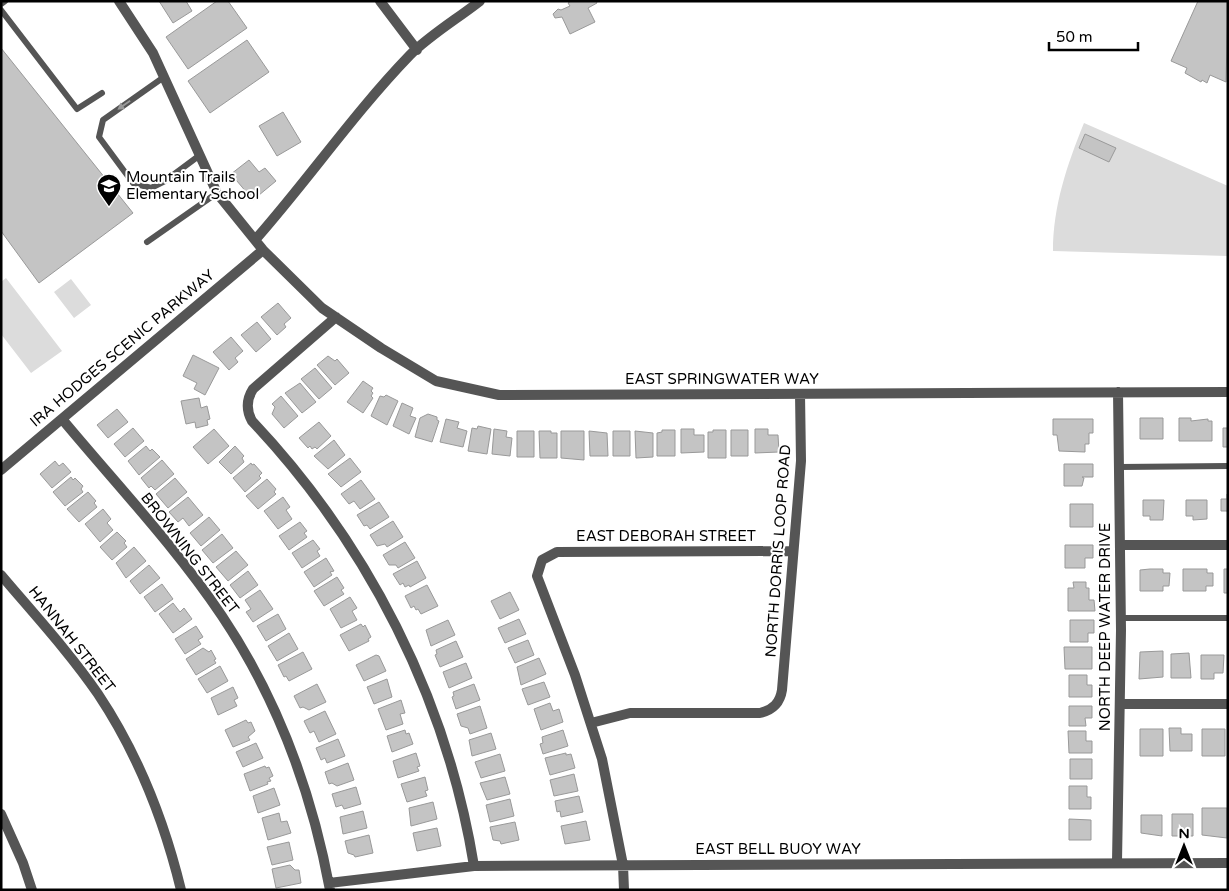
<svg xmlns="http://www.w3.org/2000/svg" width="1229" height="891" font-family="'Varela Round',sans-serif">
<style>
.green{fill:#dcdcdc}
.building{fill:#c4c4c4;stroke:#999}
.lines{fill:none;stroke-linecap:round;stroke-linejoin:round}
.lane{stroke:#555;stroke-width:6}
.street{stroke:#555;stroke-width:10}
.oneway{fill:#999}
.labels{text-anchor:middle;stroke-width:4;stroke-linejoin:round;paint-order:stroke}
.poi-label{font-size:15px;fill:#000;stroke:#fff;text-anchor:start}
.street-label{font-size:15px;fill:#000;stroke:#fff}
</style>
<rect width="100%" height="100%" fill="#fff"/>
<path class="green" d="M1084,123L1228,186V256L1053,251C1053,206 1067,165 1084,123Z
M6,278L62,351L31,373L1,334V282Z
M71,279L91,305L74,318L54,292Z"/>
<path class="building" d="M159,1H186L192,11L173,23Z
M217,1H228L247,28L188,69L166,37Z
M571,1H596L597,3L588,8L595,22L570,34L562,17L555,18L553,14L558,9L561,10L570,6L568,3Z
M1198,1H1228L1226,82L1210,75L1207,83L1202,80L1201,82L1185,73L1187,68L1171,61Z
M247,40L269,72L210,113L188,81Z
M1,48L133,213L39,283L1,231Z
M283,112L301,142L277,156L259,126Z
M1085,134L1116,148L1109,162L1079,148Z
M249,160L259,172L265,168L276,181L253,200L231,174Z
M278,303L291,318L284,324L286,327L277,335L261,317Z
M257,322L271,339L256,352L241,335Z
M231,337L243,351L235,358L238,362L229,370L213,352Z
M193,355L219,368L205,395L194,389L197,383L183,376Z
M328,356L335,361L337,359L349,373L335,385L317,365Z
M315,368L332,388L319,399L301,379Z
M363,381L373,388L371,391L373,393L371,396L373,398L363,413L347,402Z
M300,383L316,402L302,413L285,393Z
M386,395L398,401L387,425L371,416L380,396L384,397Z
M281,396L298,416L284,428L272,414L275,407L272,404Z
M199,398L201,408L207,406L210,419L207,420L208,425L196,428L195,422L186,424L181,401Z
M402,403L413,408L410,416L416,418L409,434L393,426Z
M117,409L128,422L108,438L97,425Z
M428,414L437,417V420L439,421L432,442L415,437L420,418Z
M1140,418H1163V439H1140Z
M1179,418H1191V421L1208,419V421H1212V441H1179Z
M446,419L459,422L457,428L467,431L463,447L440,442Z
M1053,419H1093V433H1089V444H1085V452L1059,451L1057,435H1053Z
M319,422L331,436L317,449L315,447L312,449L310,446L308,448L299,438Z
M478,426L491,429L487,454L468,451L472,428L477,429Z
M133,428L144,441L125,457L114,444Z
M1223,428H1228V447H1223Z
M214,429L229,446L208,464L193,447Z
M494,429L507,431L506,437L512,438L510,456L492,454Z
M681,429H694V435H704V452L681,453Z
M755,429H768V435H778L779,452L755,453Z
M662,430H675V456H657V433L662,432Z
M713,430H726V458H708V432H713Z
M731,430H748V456H731Z
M517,431H534V457H517Z
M539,431H551V433H557V458H540Z
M561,431H584V460L561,458Z
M589,431L607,433L608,456H590Z
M613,431H630V456H613Z
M635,431L653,433V457L636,458Z
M334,440L345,455L328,469L314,456Z
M146,446L150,451L152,449L160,457L139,475L128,461Z
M235,446L244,456L242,458L244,462L231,474L219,462Z
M350,458L361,472L341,487L328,474Z
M162,460L174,474L155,490L151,486L149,488L141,478Z
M55,461L59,466L63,463L71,472L52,488L40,474Z
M251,463L252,465L254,464L262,473L259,476L261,478L245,492L233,478Z
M1064,464H1093V477H1082L1084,478L1082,486H1064Z
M71,477L73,480L75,478L83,486L81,489L83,492L65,506L53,492Z
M175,478L187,492L168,508L156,494Z
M267,479L276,489L274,492L276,494L258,509L246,496Z
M361,480L375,499L360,509L354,501L349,504L341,494Z
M88,492L96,501L94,503L97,507L79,522L67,509Z
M1227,494H1228V513L1227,511H1221V499H1227Z
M188,497L203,515L189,526L183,518L178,522L169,512Z
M283,497L290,507L286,510L292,519L278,529L264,511Z
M1143,500H1164L1163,520H1150V516H1143Z
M1186,500H1207V519L1193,520V516H1186Z
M379,502L389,517L370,529L367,525L364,526L357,515Z
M1070,504H1093V527H1070Z
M103,509L111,519L107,523L113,530L100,542L85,524Z
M209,517L220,530L201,546L190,533Z
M393,521L403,537L387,547L385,544L377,546L370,535Z
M300,522L307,531L304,533L307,537L289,550L279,536Z
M117,532L126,541L124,543L127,547L112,560L100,547Z
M222,534L233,548L213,563L202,550Z
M313,540L320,549L317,551L320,556L302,568L292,553Z
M405,542L415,558L398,568L396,565H389L383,555Z
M1065,545H1093V558H1085V568H1065Z
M134,547L146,561L126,578L116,563Z
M236,551L248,565L228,581L216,567Z
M326,558L334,571L330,572L332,575L314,587L304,572Z
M417,561L426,578L410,587L409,585L405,587L403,583L400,585L393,574Z
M149,565L160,578L140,594L130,581Z
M1150,569H1163V573H1170L1169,586H1163V591H1140V570Z
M1183,569H1207V573H1213V586H1206V591H1183Z
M1224,569H1228V593H1224Z
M248,571L258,585L240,598L230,585Z
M337,577L344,588L341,590L344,594L324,606L314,591Z
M1073,582H1086V588H1089V600H1094L1095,611H1068V588H1074Z
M162,584L173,599L155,612L144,597Z
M427,585L438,606L421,614L418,609L416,610L414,606L411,608L405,596Z
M260,590L273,609L253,622L246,612L251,609L245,600Z
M510,592L519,610L500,619L491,601Z
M350,597L357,608L352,611L357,620L341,628L330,609Z
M173,603L180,612L184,608L192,619L173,633L159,614Z
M278,614L286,629L266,641L257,626Z
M519,619L526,634L505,643L498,628Z
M448,620L455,635L431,646L426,630Z
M1070,620H1094V633H1088V642H1070Z
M361,624L363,627L365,625L371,637L368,639L369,641L349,651L340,635Z
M196,626L203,637L198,640L201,644L185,654L175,639Z
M289,633L298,649L277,661L268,646Z
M528,640L534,655L515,663L508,648Z
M456,641L463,657L440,667L435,655L437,654L436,650Z
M1064,647H1092V669H1065Z
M203,648L209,652L211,650L216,659L214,660L216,663L196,675L186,659Z
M1163,651V677L1139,679L1140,652Z
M303,652L312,669L289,681L286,676L284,677L278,665Z
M1189,653L1191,678H1171V654Z
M376,655L379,656L386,671L364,681L356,665Z
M1201,655H1224L1223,673H1214V679H1201Z
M539,658L546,674L521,685L517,667Z
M466,663L472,678L449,688L443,672Z
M220,666L228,681L207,693L198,679Z
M1069,675H1087V685H1092V697H1069Z
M387,679L392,697L374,704L367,687Z
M544,682L550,697L528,705L522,689Z
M317,684L326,702L309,710L303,707L300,708L294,696Z
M474,684L480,700L456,709L452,697L454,696L453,692Z
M233,687L238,698L234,700L237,706L218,715L211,698Z
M401,700L405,713L400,714L403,724L386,730L378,709Z
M550,703L553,711L559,709L563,722L541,730L534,709Z
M480,706L487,728L470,734L468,728L461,726L457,714Z
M1069,706H1092V718H1085L1086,726H1069Z
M325,711L336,734L319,742L314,731L310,733L304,721Z
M246,720L248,723L251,722L255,731L248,737L250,740L233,747L225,730Z
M1169,728H1181V734H1192V751H1170Z
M1140,729H1163V756H1140Z
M1202,729H1225V756H1202Z
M405,730L406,734L409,733L413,744L392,752L387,736Z
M563,730L568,746L543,754L540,744L543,743L542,737Z
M1068,731H1086V741H1092V753H1069Z
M491,733L496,749L472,756L469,740Z
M338,739L345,756L327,763L325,758L321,760L316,748Z
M256,743L263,758L243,767L236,752Z
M416,753L420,766L417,767L419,771L398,778L393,761Z
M566,753V755L571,754L575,768L550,775L545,758Z
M500,754L505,771L481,778L475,762Z
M1070,759H1092V779H1070Z
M348,763L354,780L337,786L332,783L329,784L325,772Z
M265,766L266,768L269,767L273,776L269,778L271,781L267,782L268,784L250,791L244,774Z
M574,774L578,791L554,796L550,780Z
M425,777L428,790L425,791L427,796L407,802L401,784Z
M505,777L510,794L487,800L480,783Z
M1069,786H1087V797H1091V809H1069Z
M356,787L361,804L344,809L342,805L336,807L332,794Z
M274,788L280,805L258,813L253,796Z
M579,796L583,812L561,817L560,811L557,812L555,801Z
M510,799L514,816L490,822L486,805Z
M433,802L437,819L411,826L409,808Z
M1202,808H1227V838L1202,835Z
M363,811L367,828L343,834L340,817Z
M279,813L281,822L287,821L291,833L268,840L262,818Z
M1172,814H1193V836H1172Z
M1141,815H1162V836L1141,833Z
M1069,819L1091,820V840H1069Z
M586,821L590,840L565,844L561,826Z
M515,822L519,840L501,844L500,841L493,840L490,827Z
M437,828L441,846L417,851L413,833Z
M369,835L373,853L355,857L354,855L348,853L345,841Z
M289,842L293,860L272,865L267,847Z
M290,865L295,870H299L301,883L276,888L272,869Z"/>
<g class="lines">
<path class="lane" d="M1,4L5,1
M1,10L77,109L102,93
M164,77L103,120L99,137L133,183L151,188L165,181L200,155
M147,242L217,193
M1119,467L1228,466
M1121,618H1228"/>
<path class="street" d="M119,1L153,53L217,193L263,250L322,308L381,348L436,381L499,395L1228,392
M380,1L417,50
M255,240C308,180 354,113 410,55C430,35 457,19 480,1
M336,317L253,389C246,400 246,410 252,421C368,544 447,699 474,866
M62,419C116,484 175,546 222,616C277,698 312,793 330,890
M1,470L263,250
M1120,545H1228
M1,575C34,614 69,652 98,694C138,754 164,820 181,890
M1120,704H1228
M591,723L630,713H760C773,710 780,703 782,690L801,461L800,394
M1,814L23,863L32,890
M1117,862L1121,630L1118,392
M329,883L474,866L1228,863
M624,890L623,865L602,759L575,675L537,576L542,560L557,552L793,551"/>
</g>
<defs><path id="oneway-solid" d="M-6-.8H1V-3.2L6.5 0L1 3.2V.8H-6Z" transform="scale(1.25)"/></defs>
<use class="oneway" href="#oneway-solid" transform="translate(124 105) rotate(145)"/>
<defs>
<symbol id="school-pin" viewBox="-11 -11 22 30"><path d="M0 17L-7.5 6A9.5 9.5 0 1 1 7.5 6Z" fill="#000" stroke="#fff"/><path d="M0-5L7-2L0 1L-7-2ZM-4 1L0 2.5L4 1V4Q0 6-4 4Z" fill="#fff"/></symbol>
</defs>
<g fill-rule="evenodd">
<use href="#school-pin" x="95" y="172" width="28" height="38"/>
</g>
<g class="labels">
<g class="poi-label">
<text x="126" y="182">Mountain Trails<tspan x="126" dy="17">Elementary School</tspan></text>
</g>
<g class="street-label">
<text transform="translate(122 348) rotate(-40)" y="5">IRA HODGES SCENIC PARKWAY</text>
<text x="722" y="384">EAST SPRINGWATER WAY</text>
<text x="666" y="541">EAST DEBORAH STREET</text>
<text transform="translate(778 551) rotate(-86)" y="5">NORTH DORRIS LOOP ROAD</text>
<text transform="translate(190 553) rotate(52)" y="5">BROWNING STREET</text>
<text transform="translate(1105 627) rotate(-90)" y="5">NORTH DEEP WATER DRIVE</text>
<text transform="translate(72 639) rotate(52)" y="5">HANNAH STREET</text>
<text x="778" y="854">EAST BELL BUOY WAY</text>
</g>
</g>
<rect width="1229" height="891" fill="none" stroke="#000000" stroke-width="5"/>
<g transform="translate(1184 846)" stroke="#ffffff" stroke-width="4" paint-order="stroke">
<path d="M0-4L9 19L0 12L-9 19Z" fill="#000000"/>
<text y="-8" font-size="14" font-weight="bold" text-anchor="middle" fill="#000000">N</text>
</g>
<path d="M1049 42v8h89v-8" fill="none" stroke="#000000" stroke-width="2.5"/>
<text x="1056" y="42" font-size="15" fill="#000000" stroke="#ffffff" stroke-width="4" paint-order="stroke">50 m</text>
</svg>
